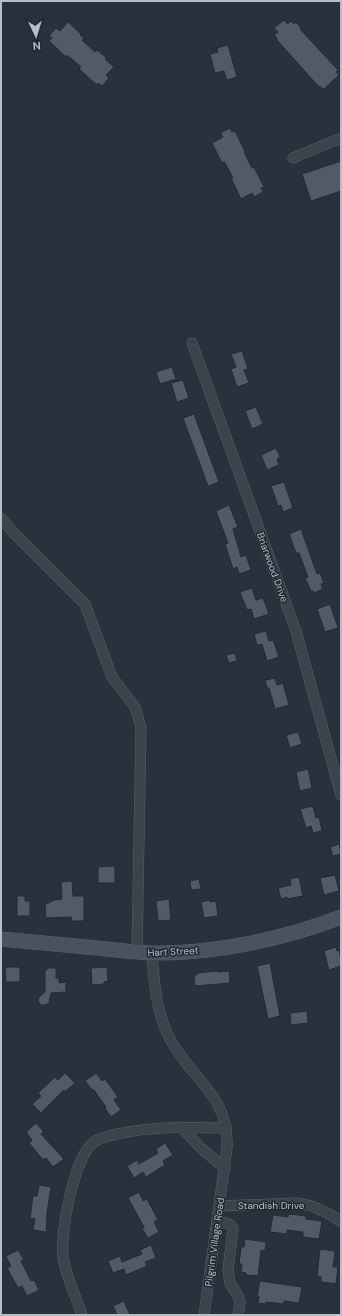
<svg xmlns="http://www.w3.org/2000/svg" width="342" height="1316" font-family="'DM Sans',sans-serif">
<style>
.building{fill:#525a67;stroke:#232a34}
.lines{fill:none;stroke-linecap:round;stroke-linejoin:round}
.street-casing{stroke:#5a616b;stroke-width:11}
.secondary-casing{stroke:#5a616b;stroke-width:15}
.street{stroke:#3c434d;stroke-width:10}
.secondary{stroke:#4a525f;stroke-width:14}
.labels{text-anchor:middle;stroke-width:3;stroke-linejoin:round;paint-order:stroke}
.street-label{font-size:10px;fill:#b8bec8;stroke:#212832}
</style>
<rect width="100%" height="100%" fill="#28313c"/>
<path class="building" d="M284,20L288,24L291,21L294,24L296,22L301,28L300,29L338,70L336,72L339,75L323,90L320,86L319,87L276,39L277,38L274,35L278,32L274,28Z
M68,22L81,34L80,35L84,38L82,40L95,52L97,50L107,58L105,59L114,67L106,75L109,78L102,86L98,83L97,85L79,69L81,67L67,55L66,57L49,41L52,38L49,36L56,28L60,31Z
M228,45L237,77L227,80L224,71L215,73L210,54L218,52L217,48Z
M230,128L232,132L235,131L245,151L244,152L252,168L254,167L264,187L261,188L263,192L254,197L252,193L241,199L231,178H233L224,161L222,163L212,143L223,137L220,133Z
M341,161V191L311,201L302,174Z
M242,351L248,369L244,370L249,383L237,387L231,369L236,367L231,354Z
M172,367L176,379L160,384L156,372Z
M183,380L189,398L177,402L171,383Z
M256,407L263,424L252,429L245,411Z
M194,414L219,482L208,486L183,418Z
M276,448L280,457L277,459L279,465L267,470L261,455Z
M284,482L293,508L283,512L281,505L278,506L271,486Z
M229,505L238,527L233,529L241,557L246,555L251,570L239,574L237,567L233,569L225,544L228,543L216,511Z
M301,529L317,574L320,573L324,583L321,584L323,589L314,593L313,591H311L305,578L308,577L299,553H296L289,534Z
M252,588L256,600L263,598L269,614L254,619L251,609L247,610L240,592Z
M330,604L338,628L325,632L317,609Z
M266,631L269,641L273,640L279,657L267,661L262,644L257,645L254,634Z
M235,653L237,661L229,663L226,655Z
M275,678L277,685L283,683L289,705L275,709L269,688H267L265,680Z
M298,732L302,744L290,748L286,735Z
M308,769L312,788L300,791L296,772Z
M313,806L316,818L319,817L322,831L313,833L311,826L306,828L300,809Z
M339,844L341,854L333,856L330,847Z
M115,866V883H98V867Z
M335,875L339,891L324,895L320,878Z
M299,877L303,896L288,899L287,897L281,899L278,888L291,885L290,879Z
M199,879L201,889L191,890L190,881Z
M72,881L73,896H84V921H72L71,917L46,918L45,904L49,903V902L53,901V900L62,899L61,882Z
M17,896H25V901H30V916H17Z
M169,899L171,920L158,921L156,901Z
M210,900V902L216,901L218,916L204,918L201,902Z
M336,947L337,951L339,950L341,959V966L329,970L324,951Z
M270,963L280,1016L268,1019L257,966Z
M5,967H20V982H6Z
M107,967L108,981L104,982V984L92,985L91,968Z
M47,968H56V978H59V983L66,982V992L51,993L49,1003L45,1005H41L38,1001L39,997L45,992V970H47Z
M217,971L218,972L229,971L230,983L195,986L194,975H197V973Z
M307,1011L308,1023L291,1025L290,1013Z
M65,1073L75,1083L65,1092L64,1090L41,1113L32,1104L41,1096L38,1093L55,1077L58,1080Z
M96,1073L102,1081L105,1079L118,1097L114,1100L121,1110L111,1117L105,1108L106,1107L93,1089L92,1090L85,1081Z
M36,1123L44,1132L41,1134L64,1159L53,1167L46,1158L43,1160L29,1143L32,1140L26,1132Z
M165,1143L173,1155L163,1161L165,1165L146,1177L143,1172L134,1178L127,1166L137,1160L139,1164L158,1153L156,1149Z
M39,1185L51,1187L46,1220H47L46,1232L33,1230L35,1219L30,1218L33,1196H37Z
M139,1192L143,1201L147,1199L158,1220L154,1222L159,1232L148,1238L142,1228L144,1227L128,1198Z
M289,1214L306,1216V1219L322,1221L319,1239L303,1237V1232L287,1230V1234L270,1232L273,1215L288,1217Z
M245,1239L266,1242L265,1251L261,1250L258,1276L246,1275V1273L241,1272L242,1264H239L241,1247H244Z
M151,1245L156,1258L145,1262L147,1266L126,1275L124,1269L113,1273L108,1261L120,1256L122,1262L142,1254L140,1250Z
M320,1249L335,1251L333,1267H338L336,1284L321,1282V1277L317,1276Z
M18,1250L24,1260L21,1261L31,1281L34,1280L39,1290L27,1296L22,1286L18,1288L7,1268L11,1266L6,1256Z
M260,1281L302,1287L299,1303L284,1301L283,1304L266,1302V1304L258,1303L259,1296H257Z
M124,1301L130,1315H117L113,1306Z"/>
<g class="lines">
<defs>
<path id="street" d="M293,158L341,138
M192,343L296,631L341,795
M1,518L13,532L85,604L112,677L135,707L141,727L137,952
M152,953C154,982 156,1013 170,1039C192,1080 229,1095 227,1147L204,1315
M181,1127L202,1149L225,1168
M220,1206L296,1203C314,1205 327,1211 341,1222
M217,1222C224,1223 231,1222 233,1229L228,1270L230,1283L238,1296L240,1302L238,1315
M82,1315C76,1296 66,1277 63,1257C60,1233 74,1156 94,1142C101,1137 110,1136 117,1134C153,1126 190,1127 227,1128"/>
<path id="secondary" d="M1,939C33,942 65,945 97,948C115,950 134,952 152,953C215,954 283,939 341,917"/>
</defs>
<use href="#street" class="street-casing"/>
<use href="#secondary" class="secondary-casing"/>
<use href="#street" class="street"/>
<use href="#secondary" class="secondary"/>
</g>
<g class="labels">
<g class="street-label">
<text transform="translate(273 567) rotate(70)" y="4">Briarwood Drive</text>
<text transform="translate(173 951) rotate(-3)" y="4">Hart Street</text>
<text x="271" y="1209">Standish Drive</text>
<text transform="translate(214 1242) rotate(-82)" y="4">Pilgrim Village Road</text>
</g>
</g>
<rect width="342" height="1316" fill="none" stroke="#b8bec8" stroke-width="4"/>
<g transform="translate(36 36) rotate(176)" stroke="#212832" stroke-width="3" paint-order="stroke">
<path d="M0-3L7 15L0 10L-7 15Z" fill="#b8bec8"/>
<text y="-6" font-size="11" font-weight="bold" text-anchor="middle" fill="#b8bec8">N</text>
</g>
</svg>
